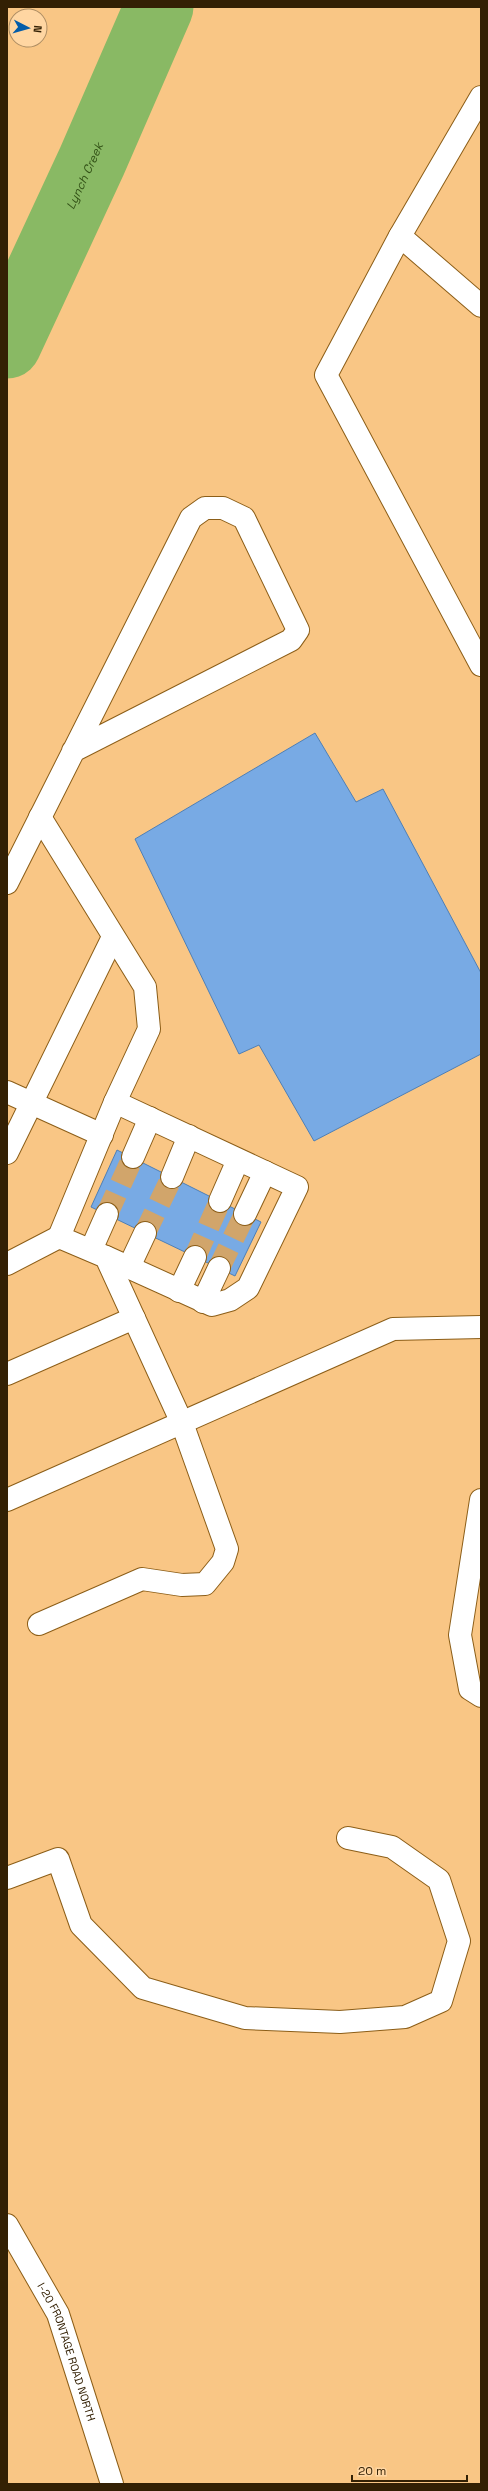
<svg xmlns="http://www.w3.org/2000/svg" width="488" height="2491" font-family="'Space Grotesk',sans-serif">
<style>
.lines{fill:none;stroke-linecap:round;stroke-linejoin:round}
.river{stroke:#89b964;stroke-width:69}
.building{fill:#78aae4;stroke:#4e7fb6}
.minor-tunnel{stroke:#d1a56b;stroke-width:22;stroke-dasharray:22 11;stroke-linecap:butt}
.minor-casing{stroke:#8c5e18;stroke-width:24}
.minor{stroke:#fff;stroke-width:22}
.labels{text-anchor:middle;stroke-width:3;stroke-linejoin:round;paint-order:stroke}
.street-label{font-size:11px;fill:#332004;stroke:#ffd6a2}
.water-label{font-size:12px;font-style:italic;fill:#335217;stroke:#ffd6a2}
</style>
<rect width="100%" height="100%" fill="#f9c685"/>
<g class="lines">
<path class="river" id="s1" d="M7,344L92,161L159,7"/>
</g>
<path class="building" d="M315,733L356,802L383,789L481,973V1054L314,1141L259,1045L239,1054L135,839Z
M117,1150L261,1222L235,1276L91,1207Z"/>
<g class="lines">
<path class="minor-tunnel" d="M107,1214L133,1157
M145,1233L172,1177
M195,1257L220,1201
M219,1268L245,1214"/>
<defs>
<g id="minor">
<path d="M481,97L400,236L326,375L481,665"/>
<path d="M400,236L481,306"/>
<path d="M40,817L145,987L149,1029L115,1102L59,1237"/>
<path d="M7,883L191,518L205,508H223L244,518L298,630L291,640L73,751"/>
<path d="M7,1092L102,1135"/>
<path d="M7,1153L113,937"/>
<path d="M133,1157L150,1118"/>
<path d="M172,1177L189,1136"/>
<path d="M220,1201L238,1160"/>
<path d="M245,1214L265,1172"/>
<path d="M91,1250L107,1214"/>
<path d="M106,1257L212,1305L230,1300L248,1288L297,1187L115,1102"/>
<path d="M7,1264L59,1237L106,1257L182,1423L227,1549L223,1562L205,1584L182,1585L142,1579L39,1624"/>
<path d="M129,1267L145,1233"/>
<path d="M179,1291L195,1257"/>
<path d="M203,1302L219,1268"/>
<path d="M7,1374L134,1318"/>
<path d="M7,1500L393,1329L481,1327"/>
<path d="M481,1500L460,1635L470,1689L481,1696"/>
<path d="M7,1878L58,1859L81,1925L143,1988L245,2018L340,2022L405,2017L441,2001L459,1941L439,1880L392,1847L348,1838"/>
<path id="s2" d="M7,2225L58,2314L112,2484"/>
</g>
</defs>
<use href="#minor" class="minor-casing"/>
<use href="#minor" class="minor"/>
</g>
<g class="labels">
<g class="street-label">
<text dy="4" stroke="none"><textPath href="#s2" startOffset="141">I-20 FRONTAGE ROAD NORTH</textPath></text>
</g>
<g class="water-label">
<text dy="4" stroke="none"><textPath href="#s1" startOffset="185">Lynch Creek</textPath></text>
</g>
</g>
<rect width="488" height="2491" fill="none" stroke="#332004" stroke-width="16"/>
<g transform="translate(28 28) rotate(96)"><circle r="19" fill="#ffd6a2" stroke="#ad8d63"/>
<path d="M0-3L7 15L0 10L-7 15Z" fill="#035ca9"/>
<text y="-6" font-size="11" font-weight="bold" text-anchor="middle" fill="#332004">N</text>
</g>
<path d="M352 2475v6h115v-6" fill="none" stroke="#332004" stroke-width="2"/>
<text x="358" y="2475" font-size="12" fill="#332004" stroke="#ffd6a2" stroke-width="3" paint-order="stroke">20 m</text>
</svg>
